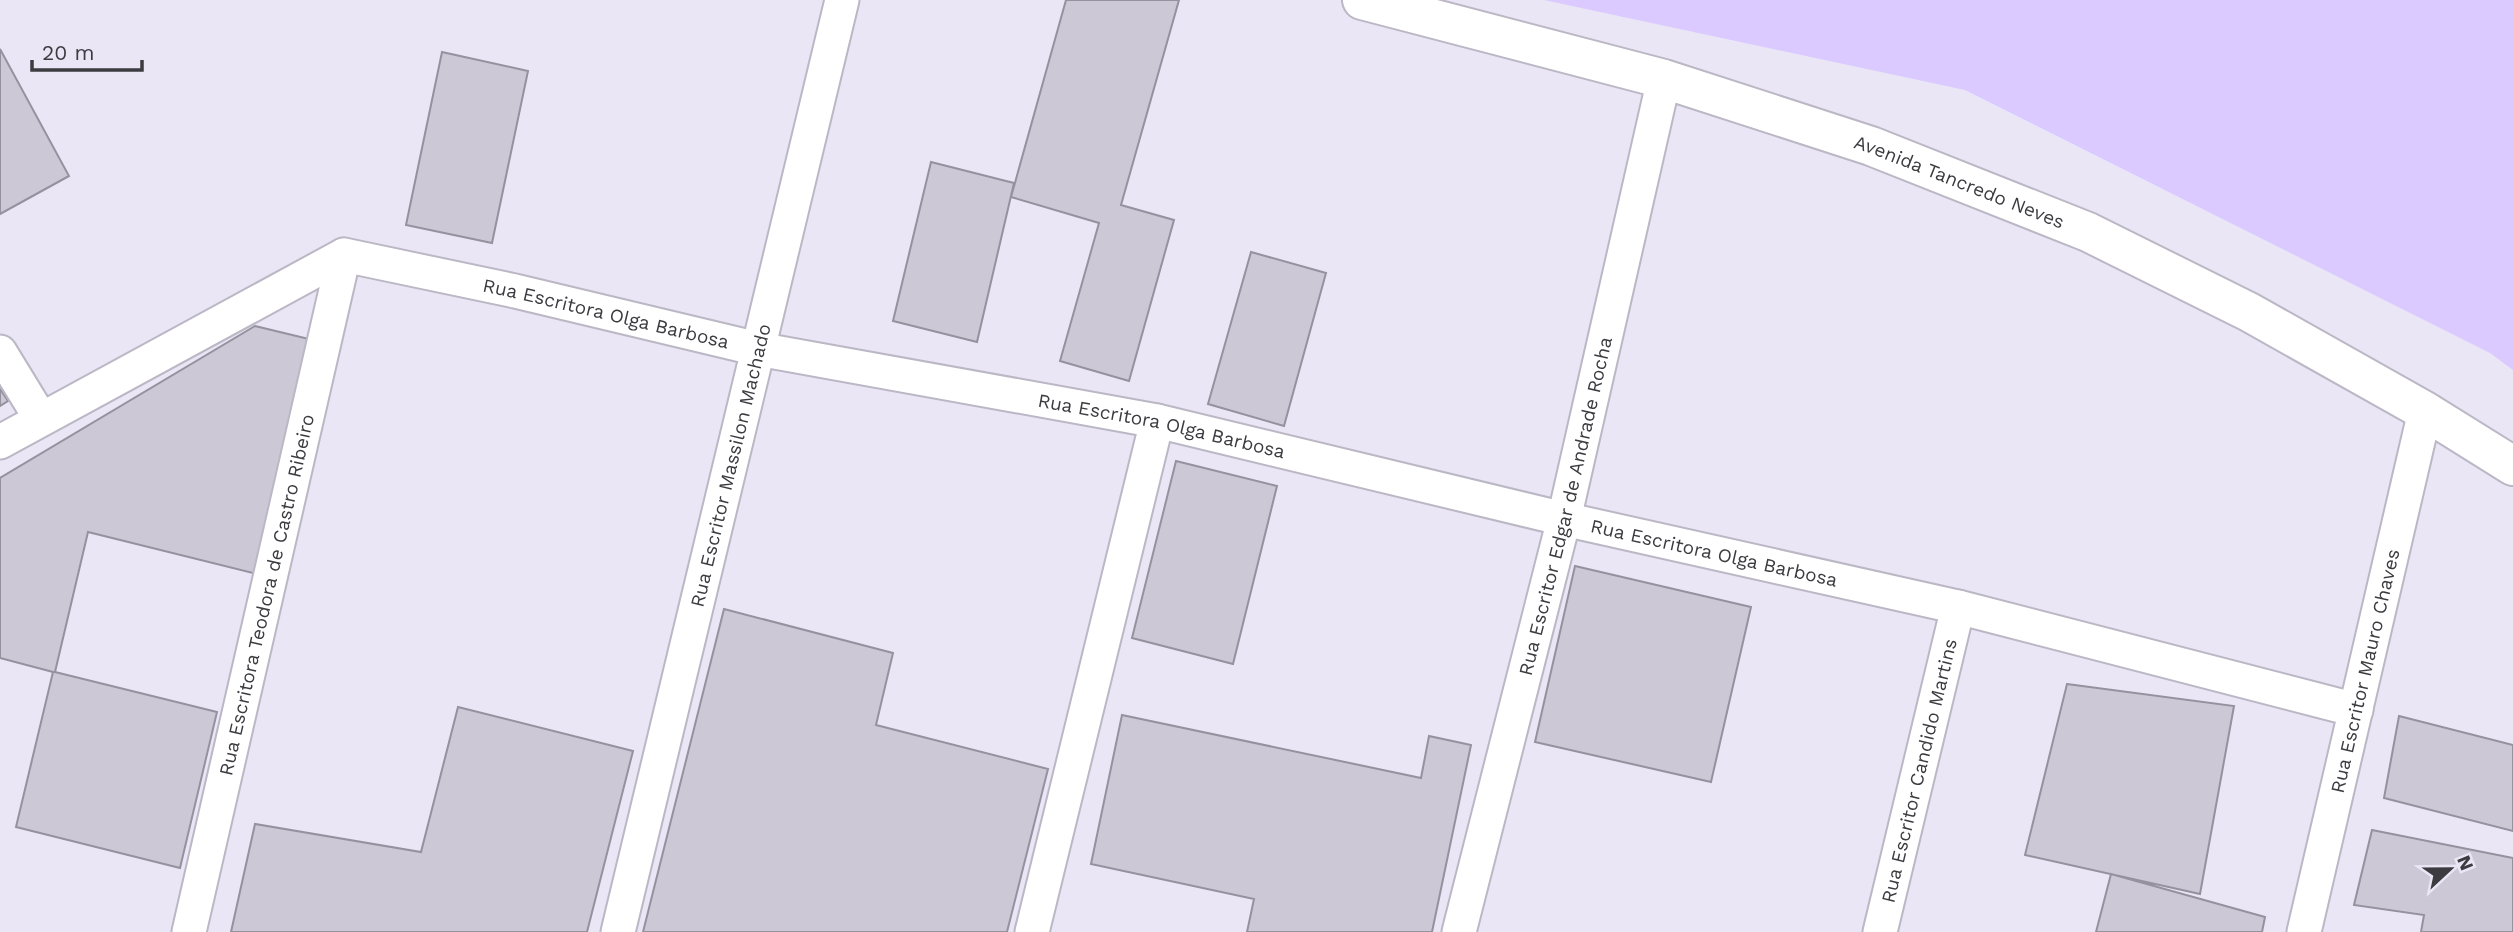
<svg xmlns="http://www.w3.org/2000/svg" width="2513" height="932" font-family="'Work Sans',sans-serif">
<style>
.green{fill:#dacaff}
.building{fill:#ccc8d6;stroke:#95919f;stroke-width:2}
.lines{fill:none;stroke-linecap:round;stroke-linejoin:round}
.street-casing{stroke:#bbb7c5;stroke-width:37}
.secondary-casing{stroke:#bbb7c5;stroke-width:42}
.street{stroke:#fff;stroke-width:33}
.secondary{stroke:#fff;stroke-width:38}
.labels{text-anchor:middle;stroke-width:6;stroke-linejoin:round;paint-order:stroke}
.street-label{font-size:19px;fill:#3c3b40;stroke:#eae6f5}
</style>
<rect width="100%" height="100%" fill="#eae6f5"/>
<path class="green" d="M1544,0H2513V370L2490,353L1965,90Z"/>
<path class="building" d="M1066,0H1179L1121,205L1174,220L1129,381L1060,361L1099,223L1011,197Z
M0,49L69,176L0,214Z
M442,52L528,71L492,243L406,225Z
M931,162L1014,183L977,342L893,321Z
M1251,252L1326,273L1284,426L1208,404Z
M255,326L313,340L257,574L88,532L55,672L217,712L180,868L16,827L53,672L0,658V478Z
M0,389L8,401L0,406Z
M1176,461L1277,486L1233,664L1132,638Z
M1575,566L1751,607L1711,782L1535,742Z
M724,609L893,653L876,725L1048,769L1007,932H643Z
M2067,684L2234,706L2200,894L2025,855Z
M458,707L633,751L587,932H231L255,824L421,852Z
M1122,715L1421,778L1429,736L1471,745L1432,932H1247L1254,899L1091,864Z
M2399,716L2513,745V831L2384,798Z
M2372,830L2513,858V932H2421L2424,915L2354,905Z
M2111,874L2265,917L2262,932H2096Z"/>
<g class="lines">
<defs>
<g id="street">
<path d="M0,352L41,419"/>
<path id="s1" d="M0,442L344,255L515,291L758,349L1157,421L1564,519L1958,607L2356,710"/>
<path id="s2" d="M189,932L344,255"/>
<path id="s3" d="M618,932L842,0"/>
<path d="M1032,932L1157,421"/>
<path id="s4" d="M1459,932L1564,519L1664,79"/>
<path id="s5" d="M1880,932L1958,607"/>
<path id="s6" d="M2304,932L2425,411"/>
</g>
<g id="secondary">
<path id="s7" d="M1362,0L1664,79L1871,146L2088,232L2249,312L2425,411L2513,466"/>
</g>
</defs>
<use href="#street" class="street-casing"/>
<use href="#secondary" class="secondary-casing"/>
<use href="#street" class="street"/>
<use href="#secondary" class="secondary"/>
</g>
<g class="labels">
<g class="street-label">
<text dy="7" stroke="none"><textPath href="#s7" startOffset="625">Avenida Tancredo Neves</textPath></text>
<text dy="7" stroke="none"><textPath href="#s1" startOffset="660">Rua Escritora Olga Barbosa</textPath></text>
<text dy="7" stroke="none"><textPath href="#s1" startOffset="1227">Rua Escritora Olga Barbosa</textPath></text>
<text dy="7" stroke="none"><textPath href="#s3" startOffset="480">Rua Escritor Massilon Machado</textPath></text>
<text dy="7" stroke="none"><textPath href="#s4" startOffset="439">Rua Escritor Edgar de Andrade Rocha</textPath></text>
<text dy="7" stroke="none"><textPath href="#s1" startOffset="1794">Rua Escritora Olga Barbosa</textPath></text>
<text dy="7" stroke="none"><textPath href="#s2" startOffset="346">Rua Escritora Teodora de Castro Ribeiro</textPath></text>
<text dy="7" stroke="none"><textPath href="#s6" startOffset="268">Rua Escritor Mauro Chaves</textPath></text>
<text dy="7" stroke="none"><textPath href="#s5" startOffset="166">Rua Escritor Candido Martins</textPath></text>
</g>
</g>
<g transform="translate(2450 869) rotate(68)" stroke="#eae6f5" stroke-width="5" paint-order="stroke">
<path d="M0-5L12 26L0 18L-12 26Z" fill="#3c3b40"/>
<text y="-10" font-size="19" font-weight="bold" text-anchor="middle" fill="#3c3b40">N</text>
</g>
<path d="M32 60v10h110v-10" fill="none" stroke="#3c3b40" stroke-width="3.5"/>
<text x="42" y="60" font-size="21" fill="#3c3b40" stroke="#eae6f5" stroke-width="5" paint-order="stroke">20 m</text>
</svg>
